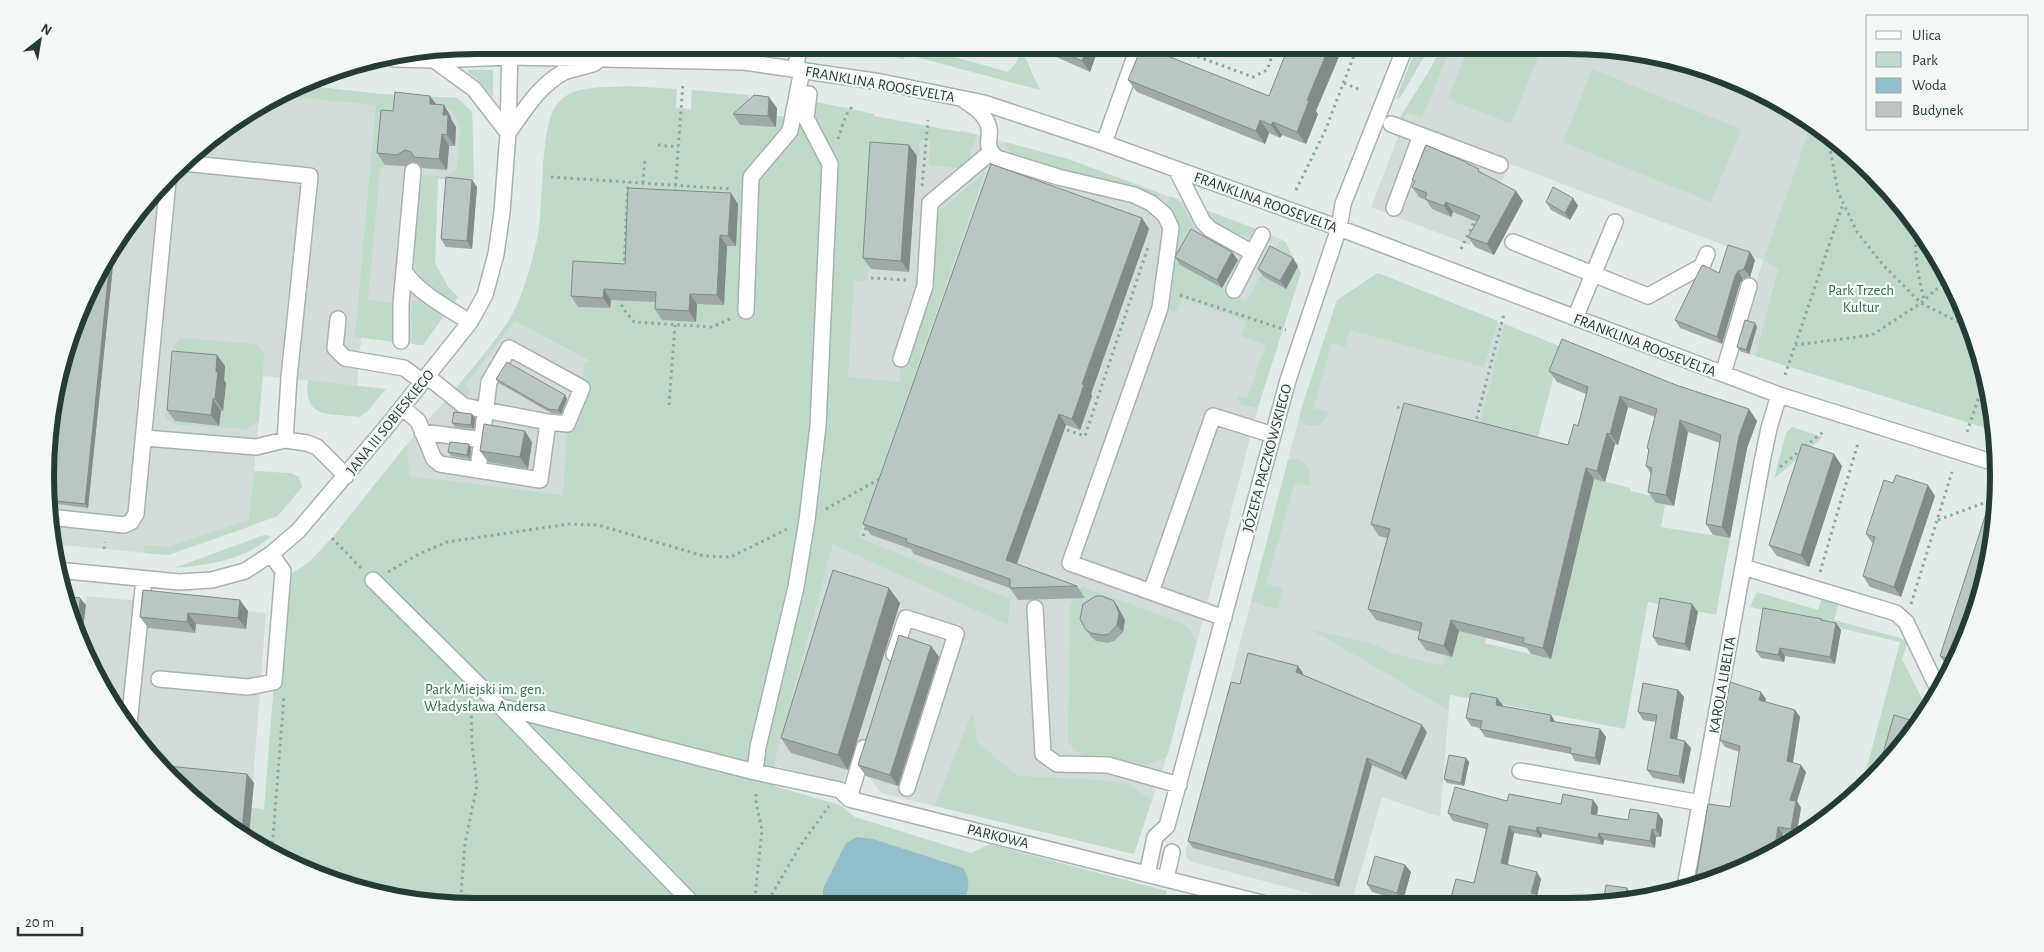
<svg xmlns="http://www.w3.org/2000/svg" width="2044" height="952" font-family="'Alegreya Sans',sans-serif">
<style>
.built{fill:#d2dbd7}
.green{fill:#bfdac8}
.water{fill:#92beca}
.lines{fill:none;stroke-linecap:round;stroke-linejoin:round}
.minor-casing{stroke:#a6b3af;stroke-width:18}
.path{stroke:#87aba2;stroke-width:3;stroke-dasharray:2.5 4;stroke-linecap:butt}
.minor{stroke:#fff;stroke-width:15}
.wall{fill:#9faaa6}
.shaded-wall{fill:#828b87}
.building{fill:#b9c6c1;stroke:#828b87}
.labels{text-anchor:middle;stroke-width:4.5;stroke-linejoin:round;paint-order:stroke}
.street-label{font-size:15px;fill:#253b36;stroke:#f3f8f6}
.park-label{font-size:15px;fill:#346d4d;stroke:#f3f8f6}
.rim{fill:none;stroke:#253b36;stroke-width:6}
</style>
<rect width="100%" height="100%" fill="#e3ebe8"/>
<path class="built" d="M1452,45H1568L1652,53L1733,78L1812,122L1763,260L1778,267L1755,356L1736,350L1763,260L1510,164L1470,245L1371,207L1407,113L1422,118Z
M300,85L380,94L457,98L472,112L474,181L438,178L435,263L448,287L458,297L423,345L361,338L357,386L263,376L249,527L168,555L52,544L45,476L53,392L103,261L192,152L261,103Z
M847,128L959,146L960,130L1068,159L1281,239L1247,302L1285,321L1259,404L1169,750L1134,854L881,793L869,777L856,773L847,771L843,783L774,766L833,544Z
M1378,273L1561,347L1470,699L1450,695L1440,817L1382,797L1351,904H1349L1189,861L1185,854L1304,399L1337,300Z
M515,321L610,373L563,496L408,476L407,444Z
M86,596L266,613L251,808L175,775L164,766L103,691L82,638Z"/>
<path class="green" d="M829,45H912L1008,72L1016,63L1023,45H1029L1025,57L1040,90L905,54L904,59Z
M1417,45H1429L1424,57L1400,98L1396,99Z
M1441,45H1452L1422,118L1407,113L1403,122L1399,119L1432,66Z
M1469,45H1543L1511,124L1448,99Z
M1592,69L1741,129L1711,202L1563,142Z
M468,70H493V97L476,78L468,73Z
M300,85L380,94L457,98L472,112L474,181L438,179L435,263L448,287L458,297L454,302C443,294 429,287 420,276C406,258 416,198 418,174L446,177L457,169L460,126L452,110L438,107L380,170L368,300L395,303L396,342L355,337L376,105L277,95Z
M630,86L677,89L676,108L691,109L692,90L749,95L747,125L776,127L777,116L803,118L808,100L874,114V116L977,135L969,158L957,168L929,165L930,141L920,140L919,156L875,151L867,281H854L848,377L900,382L901,359L909,361L932,287L937,216L940,211L985,172L858,537L1010,599L1008,625L833,544L774,766V786L840,805L855,817L971,853L990,844L1167,891L1163,905L476,907L392,899L311,874L195,802L264,809L282,580L308,563L332,538L407,444L409,476L563,495L567,424L582,388L584,364L589,361L515,321L465,385L472,393L467,396L456,388C473,367 492,346 507,323C523,299 530,267 537,240C545,207 538,126 558,103C573,84 608,88 630,86Z
M1812,122L1873,171L1926,236L1966,311L1991,392L1995,431L1755,356L1778,268L1763,260Z
M1005,142L1068,159L1160,193L1158,201C1148,192 1137,187 1124,183C1103,177 1005,168 1005,142Z
M1170,196L1178,199L1196,231V237L1181,265L1246,302L1281,239L1286,243L1301,273L1259,404L1256,408L1241,404L1237,398V395L1247,398L1266,345L1241,336L1246,321L1182,298L1177,313L1170,309L1179,226L1175,215L1167,205Z
M1206,210L1256,229L1250,235C1234,237 1213,225 1206,210Z
M1378,273L1498,321L1484,367L1350,330L1345,347L1332,343L1313,408L1328,412C1323,426 1313,430 1301,422L1299,417L1337,300Z
M417,299L443,317L423,345L413,344L411,316L412,301Z
M1505,324L1561,347L1485,643L1551,659L1594,479L1630,488V491L1657,497L1656,503L1665,505L1661,527L1730,538L1716,615L1648,602L1625,729L1450,694L1448,710L1311,629L1373,644L1389,652L1442,666L1445,655L1452,657L1478,432Z
M180,338L254,344L260,347L264,355L259,421L246,429L178,425L167,420L165,415L167,403L177,404L191,422V425L219,426L221,411L223,410L225,366L177,393L168,392L174,345Z
M308,380L386,389L367,412L359,417C329,413 303,420 308,380Z
M1792,427L1823,437L1774,479L1786,433Z
M1297,459C1310,464 1311,473 1310,486L1295,482L1266,584L1283,589L1278,609L1251,602L1288,460Z
M254,471L291,473L299,477L302,487L278,516L168,555L144,553L145,545L168,547L249,520Z
M264,535L271,536C244,561 208,565 174,568Z
M1083,587L1182,623C1191,629 1194,633 1196,643L1169,750L1166,758L1146,765L1105,755H1086L1075,751L1068,742L1070,606L1076,588Z
M1757,592L1818,610L1822,597L1839,603L1834,620L1900,638L1904,640L1907,644L1902,659L1927,709L1915,730L1862,786L1900,642L1750,607Z
M973,711L977,742L1018,776L1104,780L1128,784L1152,800L1134,854L935,806Z"/>
<path class="water" d="M857,837L873,839L963,868C972,882 968,891 963,905L826,906L823,899V889L846,843Z"/>
<g class="lines">
<defs>
<path id="minor" d="M591,45L602,58
M394,59L434,60L510,57L744,62L881,82L984,103L1104,143L1339,228L1779,395L1998,464
M434,60L474,89L508,133
M795,69L800,45
M965,101C976,108 986,115 989,128C991,142 983,145 997,158L1058,177L1134,195L1151,203L1165,215L1171,228L1160,308L1070,563L1224,618
M1391,124L1500,165
M508,133C524,111 539,85 564,72C574,68 585,67 595,63
M1104,143L1139,45
M183,163L310,176L289,378L285,440
M1176,169L1203,222L1210,229L1253,253
M413,171L404,271C417,292 449,309 470,322
M1394,208L1421,135
M1513,242L1648,296L1702,266L1707,254
M1234,290L1262,235
M746,311L751,177L790,131L802,70
M1575,318L1615,222
M338,319L335,348L345,358L404,368L423,382
M401,341V303L404,271
M901,359L925,286L930,203L991,152
M1723,374L1749,286
M402,407L418,421L434,459L440,464L540,480L548,422L464,406L427,376
M422,432L483,440
M145,438L256,447L285,440L307,443L317,447L346,476
M478,470L489,382L509,348L582,388L567,424L548,422
M49,517L124,525L131,522L136,514L168,181
M1743,567L1896,613L1906,622L1938,689
M57,570L179,582L212,580L245,571L271,554L298,531L388,425L470,322L485,295L496,254L502,212L508,133L510,45
M373,580L501,707L695,906
M1151,592L1213,416L1273,435
M1035,608L1043,754L1057,764L1108,765L1179,785
M894,654L906,618L956,634L907,788
M159,679L248,687L274,682L283,571L271,554
M502,707L755,772L840,790L849,799
M129,724L144,579
M1520,771L1701,803
M755,772L758,747L796,587L807,520L818,426L830,164L806,118L809,94
M849,799L864,748
M849,799L1166,879
M1172,852L1166,879L1266,904
M1147,874L1155,837L1167,826L1288,380L1339,228L1343,204L1406,45
M1685,887L1762,462L1769,428L1779,395"/>
</defs>
<use href="#minor" class="minor-casing"/>
<path class="path" d="M1167,45L1253,77L1267,70L1276,45
M1712,72L1749,87
M1344,83L1360,90
M838,139L846,115L854,104
M1834,139L1830,149L1838,192L1857,232L1884,266L1921,303L1972,329
M658,145L678,147
M551,177L732,189
M643,183L645,157
M922,186L928,120
M1296,190L1325,131L1358,45
M675,192L683,83
M1917,225C1913,251 1918,274 1924,300
M1461,249L1476,218
M624,267L628,182
M871,278L907,280
M1180,295L1286,330
M622,298V307L634,322L712,327L732,318
M1795,345L1872,335L1921,303L1949,278
M1785,375L1843,204
M669,405L675,325
M1397,407L1406,409
M1475,425L1504,314
M1067,430L1085,436L1149,244
M1967,432L1986,376
M1780,467L1823,432
M826,509L881,478
M1938,520L1997,498
M863,536L867,525
M332,538L361,568
M104,549L105,542
M388,572L419,554L447,542L569,524L598,525L704,556L731,557L787,529
M1820,572L1858,443
M1911,604L1952,472
M272,850L284,696
M460,905L465,843L477,786L472,744L471,703
M754,906L762,830L756,802V790
M765,906L800,846L829,806"/>
<use href="#minor" class="minor"/>
</g>
<path class="wall" d="M1040,45H1108L1104,54L1097,52L1090,72L1045,52Z
M1128,80L1269,96L1316,111L1318,114L1306,144L1282,135L1280,138L1269,133L1265,144L1137,92Z
M430,96L437,105H444L451,117V119L456,127L455,146H449L447,170L422,168L419,164L413,162L405,166L385,165L377,153L393,111Z
M777,108L776,127L740,125L733,114Z
M917,156L909,272L871,269L863,258Z
M1468,164L1523,201L1494,255L1475,247L1468,237L1477,222L1453,212L1451,217L1432,209L1426,200L1419,197L1412,187L1414,182L1412,180Z
M472,180L477,187L472,249L446,247L441,239Z
M1573,198L1578,206L1570,220L1551,210L1546,202Z
M738,204L736,246H727L724,305L697,304L696,322L662,320L655,309V302L611,300L610,308L578,307L571,296L625,264Z
M1142,218L1149,229L1091,394L1092,396L1080,430L1066,425L1017,564L1077,586L1085,598L1018,600L1010,588L914,554L911,549L871,535L863,524Z
M115,246L88,508L48,503L45,476L103,261Z
M1175,257L1238,260L1222,288L1180,265Z
M1755,260L1750,277L1743,279L1740,283L1722,344L1680,328L1675,320L1719,273Z
M1298,266L1286,289L1264,277L1258,269Z
M1755,323L1757,327L1749,354L1740,351L1737,347Z
M217,355L225,366L224,380L226,383L223,411H221L219,426L175,421L167,410Z
M1549,371L1757,421L1747,448L1730,538L1713,535L1706,524L1720,443L1688,432L1674,506L1656,503L1648,492L1651,474L1646,466L1649,450L1647,448L1655,417L1628,407L1618,445L1615,444L1605,482L1594,479L1551,659L1531,654L1527,648L1459,631L1452,657L1426,650L1418,639L1420,632L1376,620L1368,609L1387,538L1379,536L1371,524L1568,445L1578,426L1586,394L1557,382Z
M496,379L565,395L567,399L561,414L551,413L499,383Z
M475,418L474,429L455,427L452,423Z
M532,442L528,469L488,462L480,451Z
M471,448L470,459L451,456L448,452Z
M1842,466L1809,567L1777,556L1769,545Z
M1935,496L1901,597L1870,587L1863,576L1873,544L1866,534Z
M143,590L248,611L246,629L196,624L195,633L148,628L140,617Z
M1114,601L1119,609L1125,620L1123,632L1114,641L1108,643L1096,641L1091,637L1086,630Z
M900,603L848,770L791,753L781,738Z
M1698,612L1690,651L1658,645L1653,637Z
M1822,619L1823,621L1836,623L1841,630L1835,664L1785,656L1784,662L1761,658L1756,651Z
M1966,641L1950,668H1948L1940,656Z
M931,646L939,657L898,786L866,776L858,765Z
M1303,673L1302,675L1427,732L1406,780L1372,765L1339,887L1193,848L1188,841L1240,684Z
M1678,690L1684,697L1677,739L1691,748L1684,784L1653,778L1647,770L1656,722L1643,720L1638,712Z
M1497,698L1502,706L1551,715L1555,722L1600,729L1606,737L1600,765L1575,761L1571,754L1485,737L1480,729V728L1471,726L1466,718Z
M1766,699L1765,702L1795,710L1800,717L1793,762L1806,772L1797,801L1801,808L1796,836L1783,834L1730,807L1739,752L1725,747L1720,740Z
M1466,758L1469,762L1464,786L1447,783L1444,779Z
M168,771L247,774L254,783L200,802H195L192,800Z
M1593,800L1598,807L1597,815L1628,820L1658,813L1663,820L1661,837H1656L1655,848L1604,840L1603,845L1542,834L1541,838L1514,833L1508,865L1541,879L1537,896L1541,901V904H1449L1474,883L1486,829L1453,821L1448,813L1507,801L1561,804Z
M1405,865L1411,872L1403,901L1372,892L1367,884Z"/>
<path class="shaded-wall" d="M1088,45H1093L1097,52L1090,72L1082,61Z
M1098,45H1108L1104,54Z
M1330,45H1344L1316,111L1318,114L1306,144L1297,132L1307,100Z
M430,96L438,107L430,104Z
M769,97L777,108L776,127L768,116Z
M444,105L451,117V119L456,127L455,146L447,135L443,115Z
M1260,120L1269,133L1265,144L1256,131Z
M1273,122L1282,135L1280,138L1271,125Z
M442,134L449,146L447,170L439,159Z
M909,145L917,156L909,272L901,261Z
M472,180L477,187L472,249L467,241Z
M1516,191L1523,201L1494,255L1487,244Z
M731,193L738,204L736,246L728,236Z
M1573,198L1578,206L1570,220L1565,213Z
M1446,202L1453,212L1451,217L1444,206Z
M1142,218L1149,229L1091,394L1092,396L1080,430L1072,419L1082,384Z
M720,235L727,246L724,305L717,295Z
M115,246L88,508L85,504L111,250Z
M1232,252L1238,260L1222,288L1217,280Z
M1750,252L1755,260L1750,277L1744,269Z
M1293,258L1298,266L1286,289L1280,281Z
M1738,271L1743,279L1740,283L1722,344L1717,337L1735,276Z
M604,289L611,300L610,308L603,298Z
M690,294L697,304L696,322L689,311Z
M1755,323L1757,327L1749,354L1746,350Z
M217,355L225,366L224,380L226,383L223,411L215,399L216,372Z
M565,395L567,399L561,414L558,410Z
M1620,396L1628,407L1618,445L1610,434Z
M213,399L221,411L219,426L211,415Z
M1749,409L1757,421L1747,448L1730,538L1722,527L1739,436Z
M472,414L475,418L474,429L471,425Z
M1059,414L1066,425L1014,571L1006,560Z
M1680,420L1688,432L1674,506L1666,495Z
M525,431L532,442L528,469L520,457Z
M1607,433L1615,444L1605,482L1597,471Z
M469,444L471,448L470,459L467,455Z
M1834,454L1842,466L1809,567L1801,555Z
M1586,468L1594,479L1551,659L1543,648Z
M1928,485L1935,496L1901,597L1894,587Z
M889,588L900,603L848,770L838,755Z
M80,598L86,605L82,637L78,625Z
M240,600L248,611L246,629L238,618Z
M1114,601L1119,609L1125,620L1123,632L1117,625Z
M1692,604L1698,612L1690,651L1685,644Z
M188,613L196,624L195,633L187,622Z
M1451,620L1459,631L1452,657L1444,646Z
M1836,623L1841,630L1835,664L1830,657Z
M931,646L939,657L898,786L890,775Z
M1780,648L1785,656L1784,662L1778,655Z
M1298,666L1303,673L1301,680L1296,672Z
M1678,690L1684,697L1676,746L1670,738Z
M1761,692L1766,699L1764,707L1759,700Z
M1497,698L1503,705L1501,713L1496,705Z
M1795,710L1800,717L1792,768L1787,761Z
M1551,715L1556,723L1550,721Z
M1422,725L1427,732L1406,780L1401,773Z
M1600,729L1606,737L1600,765L1595,758Z
M1685,741L1691,748L1684,784L1679,776Z
M1367,758L1372,765L1339,887L1334,880Z
M1466,758L1469,762L1464,786L1461,783Z
M1801,765L1806,772L1797,801L1801,808L1796,836L1791,829L1790,800Z
M247,774L254,783L249,836L242,832Z
M1593,800L1598,807L1596,821L1591,814Z
M1658,813L1663,820L1661,837L1656,830Z
M1509,826L1514,833L1506,870L1501,863Z
M1537,827L1542,834L1541,838L1536,831Z
M1778,827L1783,834L1781,847L1774,851Z
M1652,829L1656,837L1655,848L1650,841Z
M1599,833L1604,840L1603,845L1598,838Z
M1405,865L1411,872L1403,901L1397,893Z
M1537,872L1541,879L1537,896L1541,901V904H1534L1531,893Z
M1627,888L1633,896L1632,901L1626,896Z"/>
<path class="building" d="M1047,45H1088L1082,61Z
M1289,45H1330L1307,100L1309,101L1297,132L1273,122L1271,125L1260,120L1256,131L1128,80L1142,46L1269,96Z
M395,92L430,96V104L444,105L443,115H448L447,135L442,134L439,159L414,157L411,152L405,150L397,155L377,153L381,110L393,111Z
M754,95L769,97L768,116L733,114Z
M870,142L909,145L901,261L863,258Z
M1426,145L1466,162V163L1479,169L1478,171L1516,191L1487,244L1468,237L1480,216L1446,202L1444,206L1425,199L1427,193L1412,187L1415,181L1412,180Z
M991,164L1142,218L1082,384L1084,385L1072,419L1059,414L1006,560L1077,586L1010,588V579L906,542L907,539L863,524Z
M446,177L472,180L467,241L441,239Z
M1553,187L1573,198L1565,213L1546,202Z
M628,188L731,193L728,236L720,235L717,295L690,294L689,311L655,309L656,292L604,289L603,298L571,296L573,261L625,264Z
M1191,229L1232,252L1217,280L1175,257Z
M1728,245L1750,252L1744,269L1738,271L1735,276L1717,337L1675,320L1701,267L1703,265L1719,273Z
M1270,246L1293,258L1280,281L1258,269Z
M111,250L85,504L47,500L45,476L53,392L103,261Z
M1745,320L1755,323L1746,350L1737,347Z
M1562,339L1676,385L1749,409L1739,436L1722,527L1706,524L1721,435L1680,420L1666,495L1648,492L1652,468L1646,466L1649,449L1647,448L1657,409L1620,396L1610,434L1607,433L1597,471L1586,468L1543,648L1523,643L1524,638L1451,620L1444,646L1418,639L1422,623L1368,609L1390,529L1371,524L1404,403L1568,445L1574,424L1578,426L1588,387L1549,371Z
M172,351L217,355L216,372L218,371L215,399H213L211,415L167,410Z
M507,362L565,395L558,410L548,409L496,379Z
M454,412L472,414L471,425L452,423Z
M484,424L525,431L520,457L480,451Z
M450,442L469,444L467,455L448,452Z
M1802,444L1834,454L1801,555L1769,545Z
M1896,475L1928,485L1894,587L1863,576L1875,537L1866,534L1884,480L1893,483Z
M1989,504L1996,506L1991,560L1966,641L1955,661L1940,656Z
M833,570L889,588L838,755L781,738Z
M143,590L240,600L238,618L188,613L187,622L140,617Z
M67,596L80,598L78,625Z
M1096,596H1102L1114,601L1119,613L1117,625L1109,634L1103,635L1091,633L1086,630L1080,619L1083,604Z
M1660,598L1692,604L1685,644L1653,637Z
M1763,608L1822,619L1821,620L1836,623L1830,657L1780,648L1778,655L1756,651Z
M899,635L931,646L890,775L858,765Z
M1248,653L1298,666L1296,672L1422,725L1401,773L1367,758L1334,880L1188,841L1231,682L1240,684Z
M1730,682L1761,692L1759,700L1795,710L1787,761L1801,765L1790,800L1796,801L1791,829L1778,827L1774,851L1733,874L1695,884L1708,804L1730,807L1740,746L1720,740Z
M1643,683L1678,690L1670,738L1685,741L1679,776L1647,770L1657,715L1638,712Z
M1471,693L1497,698L1496,705L1551,715L1550,721L1600,729L1595,758L1570,753L1571,748L1480,729L1482,721L1466,718Z
M1894,715L1919,723L1910,738L1878,771Z
M1449,755L1466,758L1461,783L1444,779Z
M168,766L247,774L242,832L200,805L201,794L186,793L168,771Z
M1455,787L1507,801L1509,794L1561,804L1563,794L1593,800L1591,814L1628,820L1630,809L1658,813L1656,830L1652,829L1650,841L1599,833L1598,838L1537,827L1536,831L1509,826L1501,863L1537,872L1531,893L1536,894L1534,904H1449L1456,879L1474,883L1488,824L1448,813Z
M1375,856L1405,865L1397,893L1367,884Z
M1606,885L1627,888L1626,896L1641,899L1625,903H1603Z"/>
<g class="labels">
<g class="street-label">
<text transform="translate(880 84) rotate(10)" y="5">FRANKLINA ROOSEVELTA</text>
<text transform="translate(1266 202) rotate(20)" y="5">FRANKLINA ROOSEVELTA</text>
<text transform="translate(1645 345) rotate(21)" y="5">FRANKLINA ROOSEVELTA</text>
<text transform="translate(390 422) rotate(-51)" y="5">JANA III SOBIESKIEGO</text>
<text transform="translate(1267 458) rotate(-75)" y="5">JÓZEFA PACZKOWSKIEGO</text>
<text transform="translate(1722 685) rotate(-80)" y="5">KAROLA LIBELTA</text>
<text transform="translate(998 836) rotate(14)" y="5">PARKOWA</text>
</g>
<g class="park-label">
<text x="1861" y="295">Park Trzech<tspan x="1861" dy="17">Kultur</tspan></text>
<text x="485" y="694">Park Miejski im. gen.<tspan x="485" dy="17">Władysława Andersa</tspan></text>
</g>
</g>
<path d="M0 0H2044V952H0ZM476 54H1568A422 422 0 0 1 1990 476V476A422 422 0 0 1 1568 898H476A422 422 0 0 1 54 476V476A422 422 0 0 1 476 54Z" fill="#f3f8f6" fill-rule="evenodd"/>
<path class="rim" d="M476 54H1568A422 422 0 0 1 1990 476V476A422 422 0 0 1 1568 898H476A422 422 0 0 1 54 476V476A422 422 0 0 1 476 54Z"/>
<rect x="1866" y="15" width="162" height="115" fill="#f3f8f6" stroke="#a1aca9"/>
<rect x="1876" y="31" width="25" height="8" fill="#ffffff" stroke="#a1aca9"/>
<text x="1912" y="40" font-size="15" fill="#253b36">Ulica</text>
<rect x="1876" y="52" width="25" height="15" fill="#bfdac8" stroke="#a1aca9"/>
<text x="1912" y="65" font-size="15" fill="#253b36">Park</text>
<rect x="1876" y="78" width="25" height="15" fill="#92beca" stroke="#a1aca9"/>
<text x="1912" y="90" font-size="15" fill="#253b36">Woda</text>
<rect x="1876" y="102" width="25" height="15" fill="#b9c6c1" stroke="#a1aca9"/>
<text x="1912" y="115" font-size="15" fill="#253b36">Budynek</text>
<g transform="translate(40 40) rotate(31)" stroke="#f3f8f6" stroke-width="4" paint-order="stroke">
<path d="M0-4L9 19L0 12L-9 19Z" fill="#253b36"/>
<text y="-8" font-size="14" font-weight="bold" text-anchor="middle" fill="#253b36">N</text>
</g>
<path d="M18 927v8h64v-8" fill="none" stroke="#253b36" stroke-width="2.5"/>
<text x="25" y="927" font-size="15" fill="#253b36" stroke="#f3f8f6" stroke-width="4" paint-order="stroke">20 m</text>
</svg>
